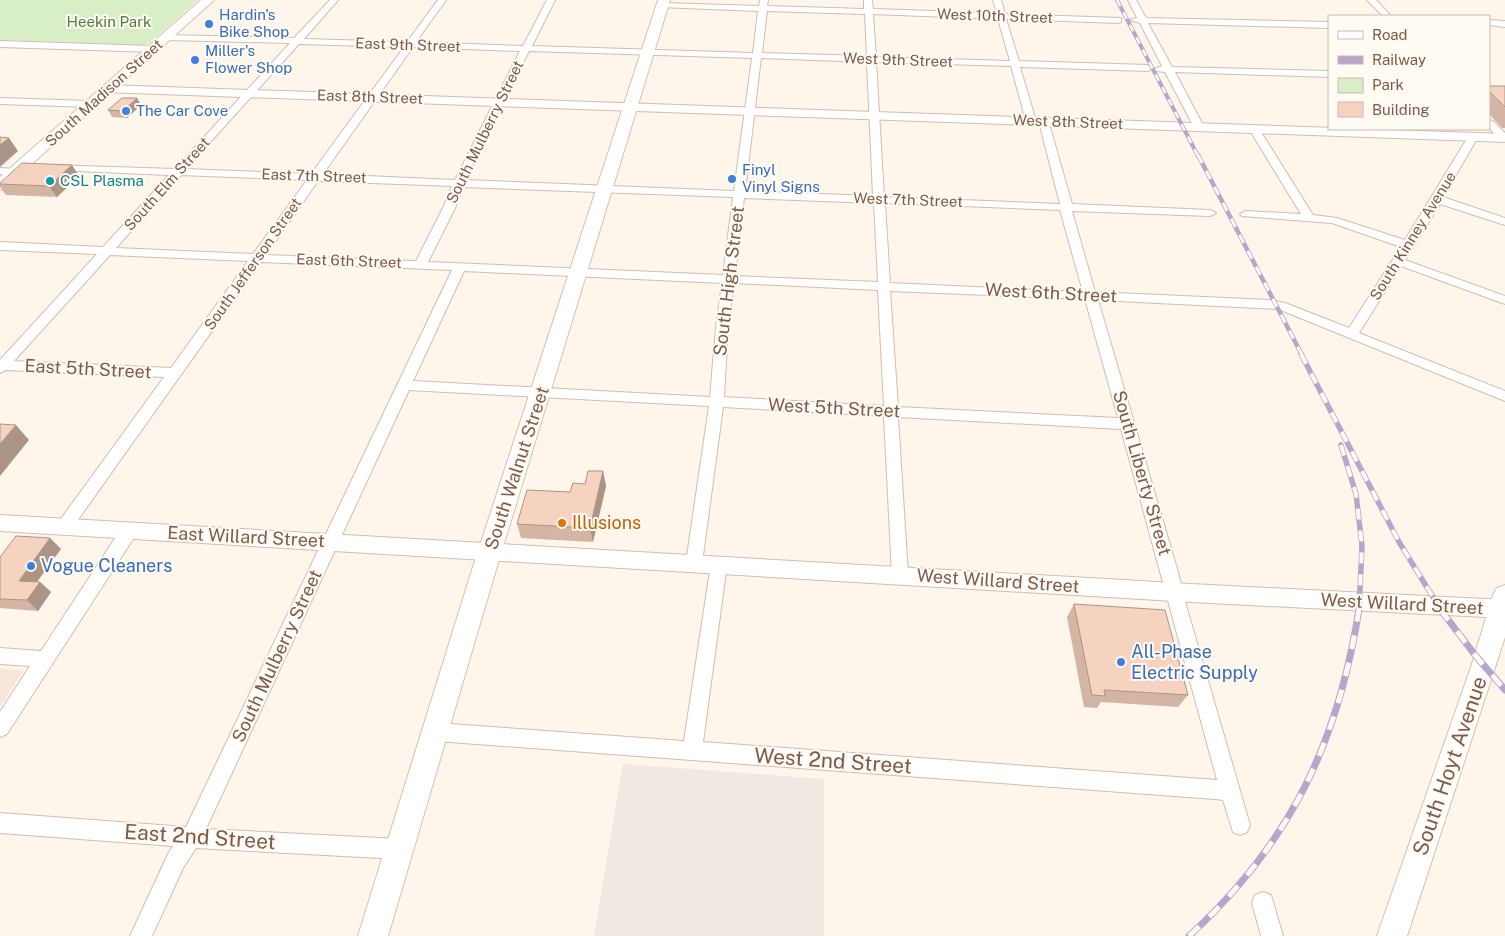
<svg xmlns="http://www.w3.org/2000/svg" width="1505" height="936" font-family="'Public Sans',sans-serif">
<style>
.residential{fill:#f7e7d8}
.industrial{fill:#f0e8e3}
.green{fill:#d8eec6}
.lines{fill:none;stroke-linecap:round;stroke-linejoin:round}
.minor-casing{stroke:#d3bcae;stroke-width:2}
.tertiary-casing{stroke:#d3bcae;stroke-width:2}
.secondary-casing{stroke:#d8bfad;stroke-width:2}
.minor{fill:#fff;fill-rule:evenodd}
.tertiary{fill:#fff;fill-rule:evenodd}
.secondary{fill:#fff;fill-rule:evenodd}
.rail-far3-casing{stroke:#b8a5cb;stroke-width:4}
.rail-far2-casing{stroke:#b8a5cb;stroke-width:4.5}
.rail-far1-casing{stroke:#b8a5cb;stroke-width:5.5}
.rail-casing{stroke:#b8a5cb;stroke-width:7}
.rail-far3{stroke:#fffaf2;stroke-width:2.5;stroke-dasharray:7;stroke-linecap:butt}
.rail-far2{stroke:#fffaf2;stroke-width:3;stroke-dasharray:9;stroke-linecap:butt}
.rail-far1{stroke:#fffaf2;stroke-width:4;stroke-dasharray:11;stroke-linecap:butt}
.rail{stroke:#fffaf2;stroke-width:5;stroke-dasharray:14;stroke-linecap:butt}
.wall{fill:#d4b5a4}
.shaded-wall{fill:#ac9486}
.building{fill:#f6d3bf;stroke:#ac9486}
.shop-dot{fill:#3f7fe0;stroke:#fffaf2;stroke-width:2}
.culture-dot{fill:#0f9aa8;stroke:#fffaf2;stroke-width:2}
.food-dot{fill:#e8710a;stroke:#fffaf2;stroke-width:2}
.labels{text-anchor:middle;stroke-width:4;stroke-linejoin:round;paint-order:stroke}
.far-shop-label{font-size:15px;fill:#366cbe;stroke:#fffaf2;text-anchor:start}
.far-street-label{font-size:15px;fill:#7d5a4a;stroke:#fffaf2}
.far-park-label{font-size:15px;fill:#527d3d;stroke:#fffaf2}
.far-culture-label{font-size:15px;fill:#0d838f;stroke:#fffaf2;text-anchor:start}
.street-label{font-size:18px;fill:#7d5a4a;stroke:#fffaf2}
.food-label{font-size:18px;fill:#c56008;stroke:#fffaf2;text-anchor:start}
.shop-label{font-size:18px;fill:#366cbe;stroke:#fffaf2;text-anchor:start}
.near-street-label{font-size:21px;fill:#7d5a4a;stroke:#fffaf2}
</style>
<rect width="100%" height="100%" fill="#fef6ea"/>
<path class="residential" d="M0,669L24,670L0,707Z"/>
<path class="industrial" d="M623,764L824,779V936H594Z"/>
<path class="green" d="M0,0H198L151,42L143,45L0,40Z"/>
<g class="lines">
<defs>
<path id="minor" d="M330,0H338L304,39L407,42L438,0H446L416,42L523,46L547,0H555L532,46L753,53L758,11L660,7L659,5L663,3L759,6L760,0H768L767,6L864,9V0H872L873,9L997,13L993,0H1001L1005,14L1121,18V22L1118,23L1006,19L1019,61L1148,65L1153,68L1148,71L1020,67L1036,121L1031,124L1026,121L1011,66L876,62L884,197L1060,204L1039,122L1040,120H1048L1072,204L1210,210L1216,213L1210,216L1072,211L1095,292L1270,300L1285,303L1349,328L1401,247L1332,223L1242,216L1240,214L1246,211L1301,214L1249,129L1254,126L1258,127L1313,215L1337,218L1405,240L1468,137L1473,134L1477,135L1478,137L1443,197L1505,218V225L1440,204L1405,260L1505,296V304L1401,266L1359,333L1505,391V401L1278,309L1098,300L1178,572L1186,605L1250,825L1247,832L1240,835L1233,832L1223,800L1215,799L436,741L429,738L427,732L429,726L436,723L684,741L711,564L713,559L719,557L725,559L727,564L703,742L1217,780L1121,429L898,417L908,575L906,580L900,582L894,580L892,575L884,416L723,407L702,563L700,568L694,570L688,568L686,563L709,406L409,390L206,829L399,839L406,842L409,849L406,856L399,859L196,848L183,868L152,936H130L168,854L173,846L0,833V813L186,827L452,270L261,262L70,531L64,533L58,531L56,527L58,523L164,377L6,370L0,373V360L97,254L0,250V242L103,247L169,175L54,170L50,169L49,167L50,165L175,169L290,43L167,40L164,39V35L294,38ZM767,11L865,14L867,56L762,53ZM873,14L998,19L1010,61L876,57ZM299,44L404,47L311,174L186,169ZM413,47L520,51L455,180L323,174ZM529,51L752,58L734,191L465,180ZM761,58L867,62L873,196L745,191ZM181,175L307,180L253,254L116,248ZM318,181L452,186L443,208L416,261L266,255ZM463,187L733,197L723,275L428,262L455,208ZM744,198L874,203L878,282L735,276ZM885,203L1060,210L1083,292L890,283ZM110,255L248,261L171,368L14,361ZM464,271L722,283L716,327L710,397L413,381ZM734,283L878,290L884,406L724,397L728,327ZM890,291L1085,299L1118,418L898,407Z
M1128,0H1136L1146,18L1329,22V28L1148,23L1172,67L1329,71V77L1175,72L1204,127L1199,130L1195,129L1165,72L1156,71L1154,69L1162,66L1140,23L1130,20L1137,18Z
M1367,0H1376L1391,16H1383Z
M1489,20L1505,21V27L1489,25Z
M0,41L153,46L157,49L153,52L0,47Z
M0,98L91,101L96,104L91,107L0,104Z
M1489,120L1493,121L1505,133V141L1500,140L1489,128Z
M0,168L15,169L20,172L15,175L0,174Z
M129,525L135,526L137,531L135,536L7,734L0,737V712L30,666L0,664V648L41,651L123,526Z
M1263,892L1271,895L1283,936H1261L1252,903L1255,895Z"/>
<path id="tertiary" d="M108,85L1505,134V142L104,92L102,89L104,86Z
M0,515L1191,584L1505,600V618L1191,602L0,531Z"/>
<path id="secondary" d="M201,0H214L5,188L0,190V177Z
M658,0H670L495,573L388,936H358L471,573Z
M1505,585V637L1407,936H1377L1471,667L1493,595L1497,588Z"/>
</defs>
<use href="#minor" class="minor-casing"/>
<use href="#tertiary" class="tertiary-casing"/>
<use href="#secondary" class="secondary-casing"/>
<use href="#minor" class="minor"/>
<use href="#tertiary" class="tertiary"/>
<use href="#secondary" class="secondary"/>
<defs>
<path id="rail-far3" d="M1117,0L1198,156"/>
<path id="rail-far2" d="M1198,155L1302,355"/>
<path id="rail-far1" d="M1301,354L1399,542L1441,610
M1341,445L1356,494L1362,546L1359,610"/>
<path id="rail" d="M1440,609L1475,655L1505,690
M1189,936C1290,844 1338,743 1359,609"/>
</defs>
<use href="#rail-far3" class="rail-far3-casing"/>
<use href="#rail-far2" class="rail-far2-casing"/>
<use href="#rail-far1" class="rail-far1-casing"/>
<use href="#rail" class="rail-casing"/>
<use href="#rail-far3" class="rail-far3"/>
<use href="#rail-far2" class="rail-far2"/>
<use href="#rail-far1" class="rail-far1"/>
<use href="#rail" class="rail"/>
</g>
<path class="wall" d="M1489,86H1505V128H1502L1489,114Z
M141,105L127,118L112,117L108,110Z
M79,176L57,197L6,195L0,187V183Z
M603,471L606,486L593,542L521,538L517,524L585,484Z
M50,538L61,549L37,582H40L51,592L38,611L0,608V557Z
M1074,604L1188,695L1178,707L1101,702L1097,708L1084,707L1067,617Z"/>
<path class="shaded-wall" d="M137,98L141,105L127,118L123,111Z
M9,138L18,151L0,167V145Z
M72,165L79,176L57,197L49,186Z
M16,425L29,440L0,476V444Z
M603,471L606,486L593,542L590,528Z
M50,538L61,549L30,591L19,581Z
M40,582L51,592L38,611L27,600Z"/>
<path class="building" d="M1489,86H1505V107L1489,91Z
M122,98H137L123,111L108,110Z
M0,137L9,138L0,145Z
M22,163L72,165L49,186L0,184V183Z
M0,424L16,425L0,444Z
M588,471H603L590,528L517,524L527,490L570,492L573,483L585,484Z
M16,536L50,538L19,581L40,582L27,600L0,599V557Z
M1074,604L1165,610L1188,695L1104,690L1105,696L1092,695Z"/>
<g class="shop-dot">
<circle cx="209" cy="24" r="5"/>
<circle cx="195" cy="60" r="5"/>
<circle cx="126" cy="111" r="5"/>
<circle cx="732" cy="179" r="5"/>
<circle cx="31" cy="566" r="5"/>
<circle cx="1121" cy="662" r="5"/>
</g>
<circle class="culture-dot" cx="50" cy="181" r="5"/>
<circle class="food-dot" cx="562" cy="523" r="5"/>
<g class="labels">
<g class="far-shop-label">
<text x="219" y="20">Hardin's<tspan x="219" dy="17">Bike Shop</tspan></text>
<text x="205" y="56">Miller's<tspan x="205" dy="17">Flower Shop</tspan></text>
<text x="136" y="116">The Car Cove</text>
<text x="742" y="175">Finyl<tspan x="742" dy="17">Vinyl Signs</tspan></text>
</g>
<g class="far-street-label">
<text transform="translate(995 16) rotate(2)" y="5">West 10th Street</text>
<text transform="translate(408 45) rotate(2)" y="5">East 9th Street</text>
<text transform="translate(898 60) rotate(2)" y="5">West 9th Street</text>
<text transform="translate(104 93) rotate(-42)" y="5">South Madison Street</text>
<text transform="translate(370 97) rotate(2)" y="5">East 8th Street</text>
<text transform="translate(1068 122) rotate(2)" y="5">West 8th Street</text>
<text transform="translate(485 132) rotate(-64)" y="5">South Mulberry Street</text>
<text transform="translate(314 176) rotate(2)" y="5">East 7th Street</text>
<text transform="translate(167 184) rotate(-48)" y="5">South Elm Street</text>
<text transform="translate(908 200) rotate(2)" y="5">West 7th Street</text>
<text transform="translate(1413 236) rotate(-58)" y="5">South Kinney Avenue</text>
<text transform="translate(349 261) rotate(2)" y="5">East 6th Street</text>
<text transform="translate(253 264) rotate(-55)" y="5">South Jefferson Street</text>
</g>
<g class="far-park-label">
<text x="109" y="27">Heekin Park</text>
</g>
<g class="far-culture-label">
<text x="60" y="186">CSL Plasma</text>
</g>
<g class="street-label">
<text transform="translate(729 281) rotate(-83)" y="6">South High Street</text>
<text transform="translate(1051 293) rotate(3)" y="6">West 6th Street</text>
<text transform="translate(88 369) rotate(3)" y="6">East 5th Street</text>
<text transform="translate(834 408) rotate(3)" y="6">West 5th Street</text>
<text transform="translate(517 468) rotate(-72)" y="6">South Walnut Street</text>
<text transform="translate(1142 473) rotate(74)" y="6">South Liberty Street</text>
<text transform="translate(246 537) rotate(3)" y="6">East Willard Street</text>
<text transform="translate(998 581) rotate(4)" y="6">West Willard Street</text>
<text transform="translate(1402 604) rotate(3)" y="6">West Willard Street</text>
<text transform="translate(277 656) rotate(-65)" y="6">South Mulberry Street</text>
</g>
<g class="food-label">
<text x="572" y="529">Illusions</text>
</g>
<g class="shop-label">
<text x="41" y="572">Vogue Cleaners</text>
<text x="1131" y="658">All-Phase<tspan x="1131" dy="21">Electric Supply</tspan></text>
</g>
<g class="near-street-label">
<text transform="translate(833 761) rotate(4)" y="7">West 2nd Street</text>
<text transform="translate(1450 766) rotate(-71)" y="7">South Hoyt Avenue</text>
<text transform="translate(200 837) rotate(4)" y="7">East 2nd Street</text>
</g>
</g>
<rect x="1328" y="15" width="162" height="115" fill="#fffaf2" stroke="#cbbaaf"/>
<rect x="1338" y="31" width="25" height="8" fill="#ffffff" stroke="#cbbaaf"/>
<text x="1372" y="40" font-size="15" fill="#7d5a4a">Road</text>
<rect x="1338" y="56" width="25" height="8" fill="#b8a5cb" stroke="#cbbaaf"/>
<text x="1372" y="65" font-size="15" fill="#7d5a4a">Railway</text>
<rect x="1338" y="78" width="25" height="15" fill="#d8eec6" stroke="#cbbaaf"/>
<text x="1372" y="90" font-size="15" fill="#7d5a4a">Park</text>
<rect x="1338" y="102" width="25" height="15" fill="#f6d3bf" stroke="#cbbaaf"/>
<text x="1372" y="115" font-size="15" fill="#7d5a4a">Building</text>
</svg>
